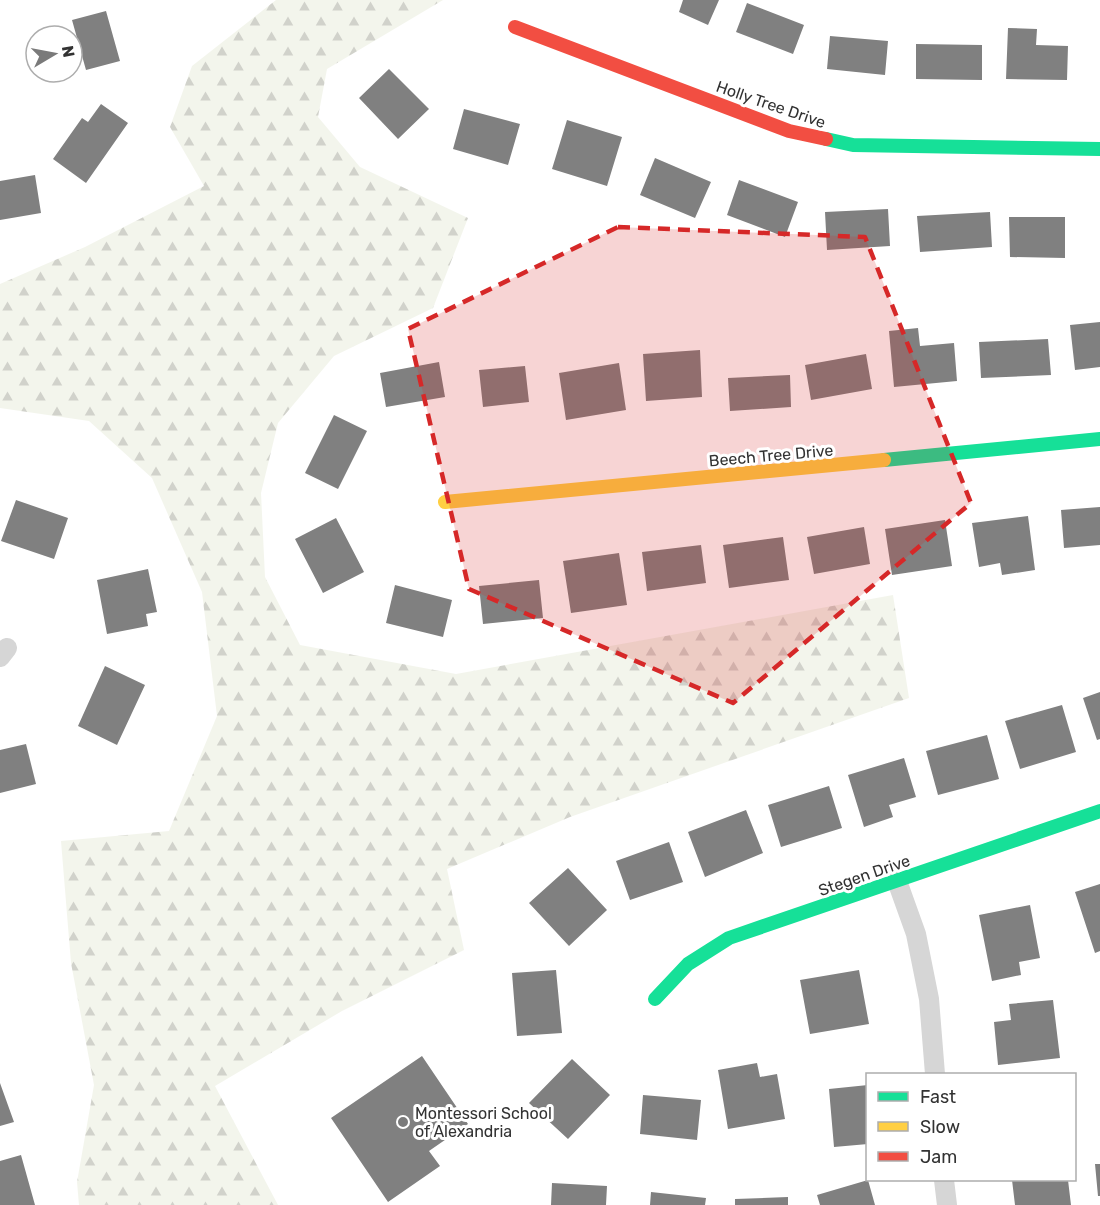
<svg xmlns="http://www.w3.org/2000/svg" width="1100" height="1205" font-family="Rubik,sans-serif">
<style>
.forest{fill:url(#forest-firs)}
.building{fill:#808080}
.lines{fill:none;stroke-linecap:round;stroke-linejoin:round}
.street{stroke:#d6d6d6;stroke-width:20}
.fast{stroke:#16e098;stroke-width:14}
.slow{stroke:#ffcf43;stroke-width:14}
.jam{stroke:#f24e42;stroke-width:14}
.marked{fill:#d62828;fill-opacity:0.2;stroke:#d62828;stroke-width:4.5;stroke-dasharray:12 8;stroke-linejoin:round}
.poi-dot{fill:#7a7a7a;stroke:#fff;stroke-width:2}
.labels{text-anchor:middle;stroke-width:6;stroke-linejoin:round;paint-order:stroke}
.street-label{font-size:16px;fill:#323232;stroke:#fff}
.poi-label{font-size:16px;fill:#323232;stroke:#fff;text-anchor:start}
</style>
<defs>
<pattern id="forest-firs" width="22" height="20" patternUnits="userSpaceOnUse" patternTransform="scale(1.5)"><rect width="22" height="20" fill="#f3f5ec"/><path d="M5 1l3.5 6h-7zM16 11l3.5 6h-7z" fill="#d1d2cb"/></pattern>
</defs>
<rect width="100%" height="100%" fill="#fff"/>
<path class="forest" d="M276,0H443L327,69L318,117L360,167L468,218L433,308L334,356L278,423L261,493L265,577L300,645L456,674L893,595L909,698L570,817L447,869L464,950L342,1011L215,1086L278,1205H79L77,1182L94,1085L71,963L61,841L169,831L217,716L202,592L152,478L89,421L0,408V284L85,247L204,186L170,127L192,66Z"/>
<path class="building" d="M683,0H719L708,25L679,12Z
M747,3L804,25L793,54L736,32Z
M106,11L120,61L86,70L72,20Z
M1008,28L1037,29L1036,45L1068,46L1067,80L1006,79Z
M830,36L888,41L885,75L827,69Z
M916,44L982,45V80L916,79Z
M389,69L429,109L398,139L359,98Z
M101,104L128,123L86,183L53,159L82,118L88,122Z
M464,109L520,124L508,165L453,149Z
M567,120L622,137L607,186L552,169Z
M655,158L711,182L695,218L640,195Z
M35,175L41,213L0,220V181Z
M739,180L798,202L785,237L727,215Z
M888,209L890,246L827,250L825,212Z
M990,212L992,247L920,252L917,216Z
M1009,217H1065V258L1010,257Z
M1100,322V367L1075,370L1070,325Z
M918,328L920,346L954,343L957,381L894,387L889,331Z
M1048,339L1051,375L981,378L979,342Z
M700,350L702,397L646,401L643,354Z
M866,354L872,389L811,400L805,365Z
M439,362L445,397L386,407L380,373Z
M619,363L626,410L566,420L559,373Z
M525,366L529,402L483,407L479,370Z
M790,375L791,407L730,411L728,378Z
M334,415L367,431L338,489L305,473Z
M16,500L68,518L54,559L1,541Z
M1100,507V545L1064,548L1061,510Z
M1028,516L1035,570L1002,575L1000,563L979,567L972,523Z
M336,518L364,572L323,593L295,539Z
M945,520L952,566L892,575L885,529Z
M864,527L870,564L814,574L807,537Z
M783,537L789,580L729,588L723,545Z
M701,545L706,583L647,591L642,552Z
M619,553L627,605L571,613L563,561Z
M148,569L157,612L146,614L148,626L107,634L97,580Z
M539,580L543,618L483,624L479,586Z
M395,585L452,600L443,637L386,623Z
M105,666L145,685L117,745L78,726Z
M1100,692V739L1097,740L1083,698Z
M1062,705L1076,752L1020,769L1005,721Z
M987,735L999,779L938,795L926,751Z
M26,744L36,784L0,793V750Z
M904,758L916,797L889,805L893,817L864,827L848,775Z
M829,786L842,828L781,847L768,805Z
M746,810L763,853L705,877L688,832Z
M669,842L683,882L630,900L616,861Z
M568,868L607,910L569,946L529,903Z
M1100,884V951L1095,953L1075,892Z
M1030,905L1040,958L1019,962L1021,975L992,981L979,915Z
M556,970L562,1033L517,1036L512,973Z
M859,970L869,1024L810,1034L800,980Z
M1053,1000L1060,1058L998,1065L994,1022L1011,1020L1009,1004Z
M422,1056L468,1124L429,1151L440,1166L388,1202L331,1118Z
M572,1059L610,1095L568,1139L529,1103Z
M757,1063L760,1077L777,1074L785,1119L728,1129L718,1070Z
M0,1083L14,1122L0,1126Z
M868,1085V1144L834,1147L829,1089Z
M643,1095L701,1100L697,1140L640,1134Z
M21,1155L35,1205H0V1161Z
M1095,1164H1100V1196H1098Z
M868,1180L875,1205H820L817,1195Z
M1012,1180H1068L1071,1205H1015Z
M552,1183L607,1186L606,1205H551Z
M651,1192L706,1198L705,1205H650Z
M788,1197V1205H735V1199Z"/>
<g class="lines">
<path class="street" d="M0,657L7,648
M897,881L916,934L929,999L935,1074
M944,1180L947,1205"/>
<path class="fast" d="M826,139L853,145L1100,149
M884,460L1100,439
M655,999L688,964L729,938L1100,811"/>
<path class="slow" d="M445,502L884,460"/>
<path class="jam" d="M515,27L789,131L826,139"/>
</g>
<path class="marked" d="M618,227L865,237L971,503L733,703L469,589L408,329Z"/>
<circle class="poi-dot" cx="403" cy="1122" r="6"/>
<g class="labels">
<g class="street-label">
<text transform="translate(771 104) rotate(19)" y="6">Holly Tree Drive</text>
<text transform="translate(771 455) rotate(-5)" y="6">Beech Tree Drive</text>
<text transform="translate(864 875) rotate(-19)" y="6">Stegen Drive</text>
</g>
<g class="poi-label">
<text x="415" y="1119">Montessori School<tspan x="415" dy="18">of Alexandria</tspan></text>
</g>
</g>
<rect x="866" y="1073" width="210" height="108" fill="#ffffff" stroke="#adadad" stroke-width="1.5"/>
<rect x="878" y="1092" width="30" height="9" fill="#16e098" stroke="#adadad" stroke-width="1.5"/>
<text x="920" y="1103" font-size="18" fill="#323232">Fast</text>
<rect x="878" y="1122" width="30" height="9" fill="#ffcf43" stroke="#adadad" stroke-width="1.5"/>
<text x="920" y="1133" font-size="18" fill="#323232">Slow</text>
<rect x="878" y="1152" width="30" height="9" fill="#f24e42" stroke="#adadad" stroke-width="1.5"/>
<text x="920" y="1163" font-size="18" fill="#323232">Jam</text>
<g transform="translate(54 54) rotate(80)"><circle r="28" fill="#ffffff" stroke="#adadad" stroke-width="1.5"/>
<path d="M0-4.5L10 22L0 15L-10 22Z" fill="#7a7a7a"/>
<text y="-9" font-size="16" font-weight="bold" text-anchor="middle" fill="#323232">N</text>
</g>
</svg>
